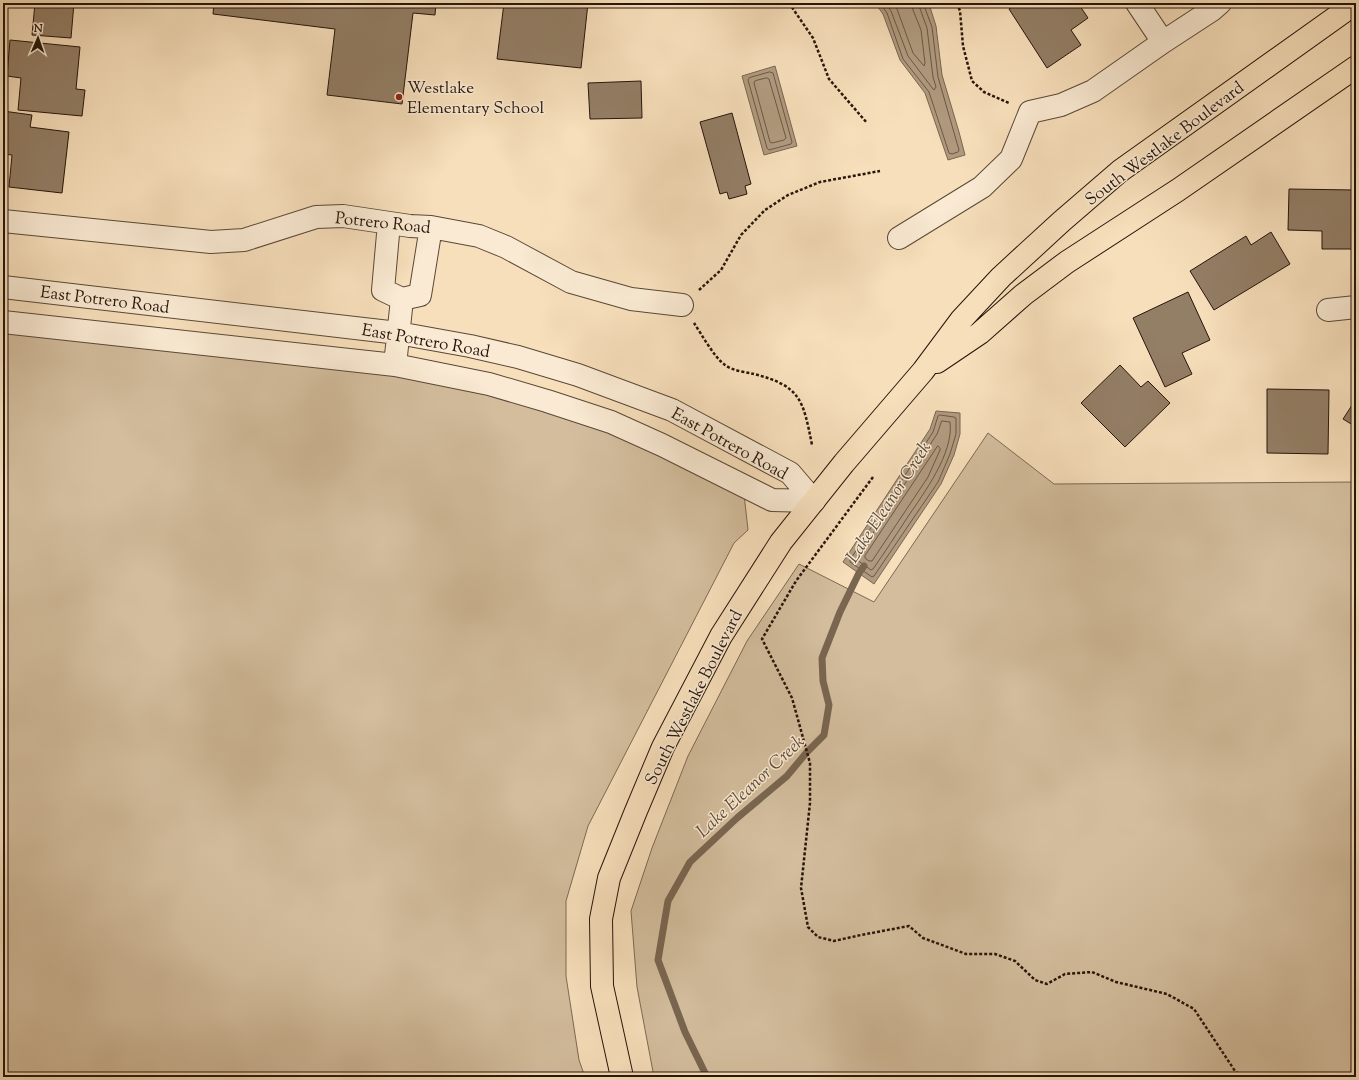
<svg xmlns="http://www.w3.org/2000/svg" width="1359" height="1080" font-family="'Sorts Mill Goudy',serif">
<style>
.green{fill:#d3bd9d;stroke:#7c6954}
.water{fill:#b09a7f;stroke:#796550}
.lines{fill:none;stroke-linecap:round;stroke-linejoin:round}
.shore{stroke:#6b5844;stroke-width:1}
.stream{stroke:#796550;stroke-width:7}
.building{fill:#937e66;stroke:#26150a}
.minor-casing{stroke:#5a4836;stroke-width:24}
.major-casing{stroke:#26150a;stroke-width:24}
.path{stroke:#26150a;stroke-width:2.5;stroke-dasharray:3 2;stroke-linecap:butt}
.minor{stroke:#faead3;stroke-width:22}
.major{stroke:#f7dfbb;stroke-width:22}
.poi-dot{fill:#8f2418;stroke:#faead3;stroke-width:1.5}
.labels{text-anchor:middle;stroke-width:3;stroke-linejoin:round;paint-order:stroke}
.poi-label{font-size:17px;fill:#26150a;stroke:#faead3;text-anchor:start}
.street-label{font-size:17px;fill:#26150a;stroke:#faead3}
.water-label{font-size:18px;font-style:italic;fill:#5d4a39;stroke:#faead3}
</style>
<rect width="100%" height="100%" fill="#f7dfbb"/>
<filter id="stains"><feTurbulence type="fractalNoise" baseFrequency=".005" numOctaves="4"/><feColorMatrix values="0 0 0 0 .2 0 0 0 0 .09 0 0 0 0 .02 0 0 0 .5 -.17"/></filter>
<radialGradient id="worn" r=".72"><stop offset=".6" stop-color="#630" stop-opacity="0"/><stop offset="1" stop-color="#630" stop-opacity=".3"/></radialGradient>
<path class="green" d="M3,322L489,384L743,485L748,530L734,543L588,826L566,901V976L579,1060L585,1077H3Z
M988,433L1054,484L1356,482V1077H654L637,987L631,911L652,848L688,756L747,641L799,564L874,602Z"/>
<path class="water" d="M875,3H926L930,7L936,26L942,75L959,132L965,155L948,160L925,93L900,60L883,14Z
M775,66L797,146L764,155L742,76Z
M936,411L960,413V434L954,455L941,484L874,584L843,562L930,429Z"/>
<g class="lines">
<path class="shore" d="M880,3L887,13L903,59L929,92L949,153L952,154L958,152L959,150L938,77L932,27L923,3
M886,3L891,11L908,56L933,89L934,90L936,87L933,77L927,28L918,3
M894,3L897,9L913,53L924,66L925,63L921,30L913,10L912,3
M770,72L773,73L792,142L791,144L769,150L767,148L748,80L749,78Z
M767,78L769,79L786,138L784,140L772,143L770,142L754,83L755,81Z
M940,415L954,417L956,418V434L950,454L938,482L874,576L872,577L850,562V560L933,432L938,416Z
M942,421L950,422C954,453 924,493 907,518C896,535 885,552 873,569L871,570L857,560V558L937,434Z
M938,446L940,448V450L928,477L872,561H869L865,558V556Z"/>
<path class="stream" d="M707,1077L685,1032L658,960L668,901L690,862L737,818L787,776L807,752L824,735L829,705L823,681L822,658L840,612L859,573L864,566"/>
</g>
<path class="building" d="M35,3H74L71,38L32,35Z
M214,3H436L435,15L413,13L402,104L327,95L335,29L213,14Z
M504,3H588L581,68L497,59Z
M1019,3H1078L1088,18L1071,30L1081,45L1047,68L1009,9Z
M10,40L80,47L76,89L85,90L82,116L18,110L21,78L7,76Z
M641,81L642,118L590,119L588,83Z
M3,111L32,115L30,127L69,132L62,193L9,187L12,155L3,154Z
M732,113L751,184L745,186L747,194L729,199L727,192L720,194L700,122Z
M1289,189L1354,190L1353,249H1322V231L1288,230Z
M1271,232L1290,264L1214,310L1190,271L1246,236L1251,245Z
M1188,292L1210,340L1182,353L1192,374L1165,387L1133,318Z
M1120,365L1141,387L1148,381L1170,403L1125,447L1081,403Z
M1267,389L1329,390L1328,454L1267,453Z
M1356,399V427L1343,419Z"/>
<g class="lines">
<defs>
<path id="minor" d="M1137,3L1163,42
M3,221L211,242L244,240L316,217L343,216L410,226L431,227L479,236L506,247L571,282L631,299L682,305
M389,223L383,290L402,299L420,295L431,227
M899,238L982,187L1011,159L1030,112L1061,105L1093,91L1163,42L1212,10L1220,3
M3,287L398,333L470,346L518,357L578,375L672,410L790,473L814,501
M1328,310L1356,307
M3,322L395,365L489,384L547,401L611,422L662,445L772,500L814,501
M395,365L402,299"/>
<path id="major" d="M937,362L980,333L1023,295L1067,262L1178,190L1356,67
M622,1077L602,986L601,919L609,878L636,811L663,747L721,636L781,542L844,463L923,371L961,320L1001,277L1062,221L1120,171L1356,3"/>
</defs>
<use href="#minor" class="minor-casing"/>
<use href="#major" class="major-casing"/>
<path class="path" d="M789,3L813,38L829,79L867,123
M957,3L960,11L963,46L972,81L984,92L1009,103
M699,290L721,270L741,235L765,210L788,195L820,182L880,171
M694,323C702,335 714,357 725,365C733,371 745,372 754,374C801,386 803,400 812,445
M873,477L796,581L762,639L792,698L810,763V803L801,888L808,927L818,937L834,941L861,935L909,926L923,938L966,954H995L1015,961L1035,980L1047,984L1065,974L1092,972L1116,982L1167,994L1194,1009L1235,1071L1242,1077"/>
<use href="#minor" class="minor"/>
<use href="#major" class="major"/>
</g>
<circle class="poi-dot" cx="399" cy="97" r="4"/>
<g class="labels">
<g class="poi-label">
<text x="407" y="93">Westlake<tspan x="407" dy="20">Elementary School</tspan></text>
</g>
<g class="street-label">
<text transform="translate(1164 143) rotate(-37)" y="6">South Westlake Boulevard</text>
<text transform="translate(383 222) rotate(6)" y="6">Potrero Road</text>
<text transform="translate(105 299) rotate(7)" y="6">East Potrero Road</text>
<text transform="translate(426 340) rotate(10)" y="6">East Potrero Road</text>
<text transform="translate(730 443) rotate(29)" y="6">East Potrero Road</text>
<text transform="translate(693 697) rotate(-63)" y="6">South Westlake Boulevard</text>
</g>
<g class="water-label">
<text transform="translate(888 502) rotate(-57)" y="6">Lake Eleanor Creek</text>
<text transform="translate(750 786) rotate(-43)" y="6">Lake Eleanor Creek</text>
</g>
</g>
<rect width="1359" height="1080" fill="none" stroke="#f7dfbb" stroke-width="16"/>
<rect x="4" y="4" width="1351" height="1072" fill="none" stroke="#26150a" stroke-width="2"/>
<rect x="8" y="8" width="1343" height="1064" fill="none" stroke="#26150a"/>
<g transform="translate(38 38) rotate(2)" stroke="#faead3" stroke-width="3" paint-order="stroke">
<path d="M0-3L7 15L0 10L-7 15Z" fill="#26150a"/>
<text y="-6" font-size="11" font-weight="bold" text-anchor="middle" fill="#26150a">N</text>
</g>
<rect width="100%" height="100%" filter="url(#stains)"/>
<rect width="100%" height="100%" fill="url(#worn)"/>
</svg>
